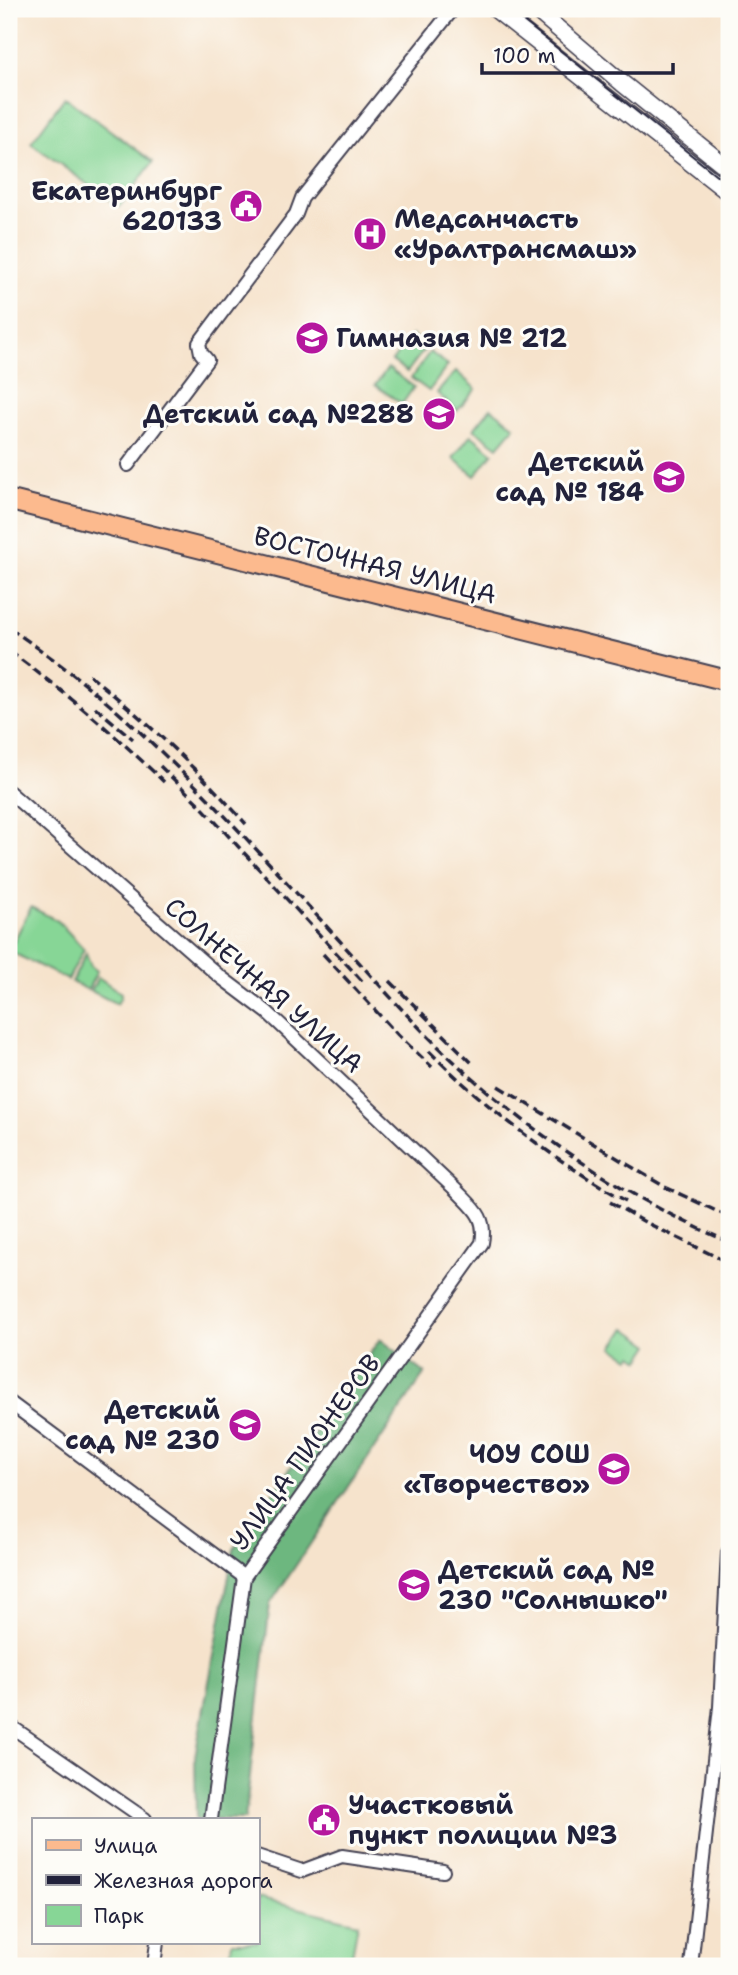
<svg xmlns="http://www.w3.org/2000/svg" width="738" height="1975" font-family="'Shantell Sans',sans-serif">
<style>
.green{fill:#87d696;stroke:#547c68;stroke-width:2}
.forest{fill:#6db77f;stroke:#486c5d;stroke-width:2}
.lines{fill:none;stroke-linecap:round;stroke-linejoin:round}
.minor-casing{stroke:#423f51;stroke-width:16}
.tertiary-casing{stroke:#423f51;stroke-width:19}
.primary-casing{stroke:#423f51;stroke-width:23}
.minor{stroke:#fff;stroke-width:12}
.tertiary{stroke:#fff;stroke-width:16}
.primary{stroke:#fcba8e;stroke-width:19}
.tram{stroke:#22223b;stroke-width:2}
.rail{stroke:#22223b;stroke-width:3.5;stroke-dasharray:10 5;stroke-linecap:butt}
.labels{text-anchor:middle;stroke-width:6;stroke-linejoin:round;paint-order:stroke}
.poi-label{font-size:26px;font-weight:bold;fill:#22223b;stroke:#fdfcf7;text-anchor:end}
.street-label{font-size:26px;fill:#22223b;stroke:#fdfcf7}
</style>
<rect width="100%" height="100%" fill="#fdfcf7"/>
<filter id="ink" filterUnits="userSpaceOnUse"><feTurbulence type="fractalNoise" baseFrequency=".0143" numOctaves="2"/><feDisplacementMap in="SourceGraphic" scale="14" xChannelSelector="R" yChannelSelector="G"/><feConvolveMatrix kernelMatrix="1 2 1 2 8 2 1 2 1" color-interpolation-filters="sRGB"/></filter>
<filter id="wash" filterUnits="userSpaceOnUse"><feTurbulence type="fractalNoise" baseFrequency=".00686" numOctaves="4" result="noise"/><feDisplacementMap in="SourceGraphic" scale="28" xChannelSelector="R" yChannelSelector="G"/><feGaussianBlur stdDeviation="1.57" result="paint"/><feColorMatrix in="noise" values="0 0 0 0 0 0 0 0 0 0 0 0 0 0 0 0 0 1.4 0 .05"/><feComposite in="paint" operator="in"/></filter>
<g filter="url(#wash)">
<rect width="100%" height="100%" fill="#f6e3cc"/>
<path class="green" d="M65,97L153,162L119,207L31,143Z
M412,335L427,346L407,372L392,361Z
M430,352L448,365L429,391L411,378Z
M388,368L414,387L402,404L375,385Z
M456,371L476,389L457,411L437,393Z
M491,408L515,427L498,447L474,429Z
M471,435L493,453L475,476L453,458Z
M31,907L58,921L84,949L68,980L9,951Z
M86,953L91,966L97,971L88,990L72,982Z
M98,977L121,993V997L117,1004L91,991Z
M626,1328L650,1345L640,1360L633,1355L630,1358L613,1347Z
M257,1898L358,1923L350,1966H229L232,1942H257Z"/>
<path class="forest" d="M380,1339L425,1373L270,1604L245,1819H196L195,1756L234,1549Z"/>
</g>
<g filter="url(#ink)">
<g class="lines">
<defs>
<path id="minor" d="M128,465L207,360L201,353L199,343L296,214L302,198L453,9
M9,792L218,975L267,1012L456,1190C473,1208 487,1216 482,1243L244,1577L211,1819
M9,1402L244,1577
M9,1725L145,1819
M257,1856L302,1871L342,1856L443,1871
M154,1966L157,1942
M691,1966L720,1707L728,1552"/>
<path id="tertiary" d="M495,9L729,193
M535,9L622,83L729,169"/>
<path id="primary" d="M9,500L729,681"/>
</defs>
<use href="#minor" class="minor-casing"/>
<use href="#tertiary" class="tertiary-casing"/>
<use href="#primary" class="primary-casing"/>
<use href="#minor" class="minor"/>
<use href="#tertiary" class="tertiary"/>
<use href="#primary" class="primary"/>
<path class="tram" d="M508,9L729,185"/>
<path class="rail" d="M9,628C136,712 237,828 339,940C374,979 409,1019 448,1056C530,1133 626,1198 729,1242
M9,651C64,691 115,734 164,782
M89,675C146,720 198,770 246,824
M95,707L133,739
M160,766L199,804L364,983
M323,954L398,1035L432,1067
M390,981L472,1063
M429,1051C487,1109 554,1160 626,1201
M498,1086L665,1187L729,1217
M610,1202L643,1221L729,1263"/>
</g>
</g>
<defs>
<symbol id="civic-disc" viewBox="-11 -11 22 22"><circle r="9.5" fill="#b5179e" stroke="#fdfcf7"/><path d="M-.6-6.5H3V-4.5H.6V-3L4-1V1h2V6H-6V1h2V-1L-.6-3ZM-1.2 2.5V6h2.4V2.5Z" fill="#fff"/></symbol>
<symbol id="hospital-disc" viewBox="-11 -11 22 22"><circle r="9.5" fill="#b5179e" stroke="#fdfcf7"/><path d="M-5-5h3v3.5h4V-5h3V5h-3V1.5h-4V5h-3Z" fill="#fff"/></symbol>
<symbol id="school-disc" viewBox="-11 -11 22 22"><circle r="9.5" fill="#b5179e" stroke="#fdfcf7"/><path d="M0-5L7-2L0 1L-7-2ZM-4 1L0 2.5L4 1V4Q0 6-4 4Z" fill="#fff"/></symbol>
</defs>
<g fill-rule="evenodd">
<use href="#civic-disc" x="227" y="187" width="38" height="38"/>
<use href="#hospital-disc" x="351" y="215" width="38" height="38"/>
<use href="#school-disc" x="293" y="319" width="38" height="38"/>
<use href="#school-disc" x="420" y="395" width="38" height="38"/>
<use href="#school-disc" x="650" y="458" width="38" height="38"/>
<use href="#school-disc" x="226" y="1406" width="38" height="38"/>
<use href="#school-disc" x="595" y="1450" width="38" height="38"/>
<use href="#school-disc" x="395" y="1566" width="38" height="38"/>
<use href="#civic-disc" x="305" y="1801" width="38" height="38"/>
</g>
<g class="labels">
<g class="poi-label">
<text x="222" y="200">Екатеринбург<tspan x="222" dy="30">620133</tspan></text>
<text x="394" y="228" text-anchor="start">Медсанчасть<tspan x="394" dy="30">«Уралтрансмаш»</tspan></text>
<text x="336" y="347" text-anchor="start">Гимназия № 212</text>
<text x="414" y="423">Детский сад №288</text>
<text x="644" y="471">Детский<tspan x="644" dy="30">сад № 184</tspan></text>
<text x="220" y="1419">Детский<tspan x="220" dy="30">сад № 230</tspan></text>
<text x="590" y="1463">ЧОУ СОШ<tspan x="590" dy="30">«Творчество»</tspan></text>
<text x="438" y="1579" text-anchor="start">Детский сад №<tspan x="438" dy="30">230 "Солнышко"</tspan></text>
<text x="348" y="1814" text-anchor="start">Участковый<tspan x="348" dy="30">пункт полиции №3</tspan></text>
</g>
<g class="street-label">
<text transform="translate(375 565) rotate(14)" y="9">ВОСТОЧНАЯ УЛИЦА</text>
<text transform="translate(264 985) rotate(41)" y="9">СОЛНЕЧНАЯ УЛИЦА</text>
<text transform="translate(305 1452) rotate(-54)" y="9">УЛИЦА ПИОНЕРОВ</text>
</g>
</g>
<rect width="738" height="1975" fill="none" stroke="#fdfcf7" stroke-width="35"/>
<rect x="32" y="1818" width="228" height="126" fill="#fdfcf7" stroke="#a5a5ac" stroke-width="2"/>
<rect x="46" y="1840" width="35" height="10" fill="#fcba8e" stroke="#a5a5ac" stroke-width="2"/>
<text x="94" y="1853" font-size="21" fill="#22223b">Улица</text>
<rect x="46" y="1875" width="35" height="10" fill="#22223b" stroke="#a5a5ac" stroke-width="2"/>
<text x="94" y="1888" font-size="21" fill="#22223b">Железная дорога</text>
<rect x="46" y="1905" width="35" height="21" fill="#87d696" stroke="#a5a5ac" stroke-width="2"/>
<text x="94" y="1923" font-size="21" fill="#22223b">Парк</text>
<path d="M482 63v10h191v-10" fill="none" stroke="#22223b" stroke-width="3.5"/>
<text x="493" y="63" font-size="21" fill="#22223b" stroke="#fdfcf7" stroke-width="5" paint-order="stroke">100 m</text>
</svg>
